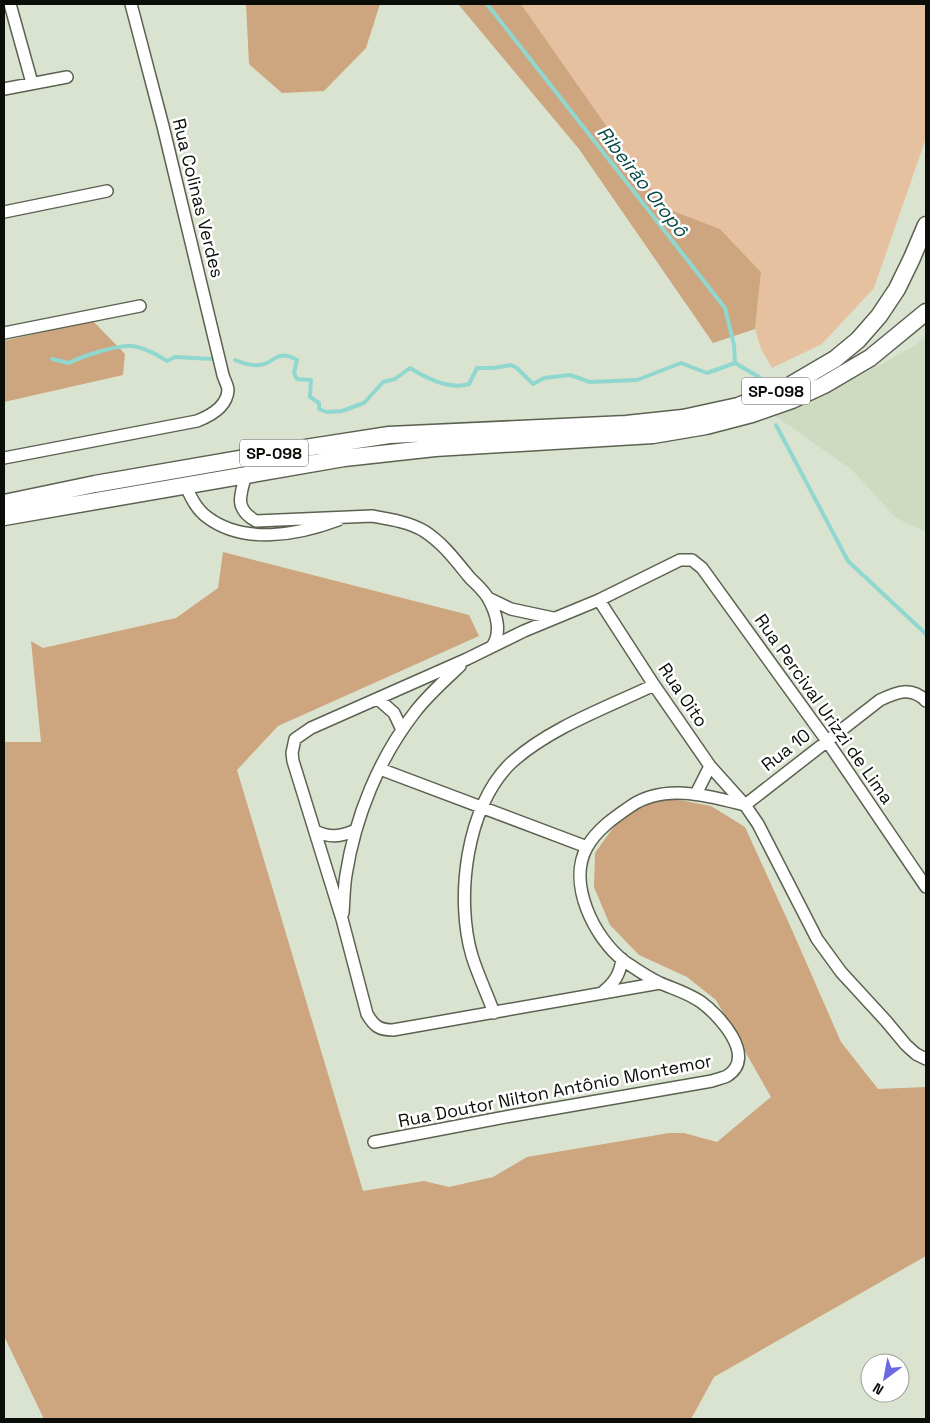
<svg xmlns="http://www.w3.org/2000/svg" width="930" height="1423" font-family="'Space Grotesk',sans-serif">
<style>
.built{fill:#cfdbc1}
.green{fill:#e5c1a0}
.forest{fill:#cda57e}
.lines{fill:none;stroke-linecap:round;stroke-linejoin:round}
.stream{stroke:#90d7d0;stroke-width:4}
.minor-casing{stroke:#5b6251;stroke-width:14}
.highway-casing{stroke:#5b6251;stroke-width:19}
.minor{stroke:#fff;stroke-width:11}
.highway{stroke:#fff;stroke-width:16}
.labels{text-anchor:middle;stroke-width:5;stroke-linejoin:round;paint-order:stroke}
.shield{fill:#fff;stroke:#545652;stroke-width:1}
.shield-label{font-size:16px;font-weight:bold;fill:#0b0e08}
.street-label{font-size:18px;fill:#0b0e08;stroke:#fff}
.water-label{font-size:19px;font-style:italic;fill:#054844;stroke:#fff}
</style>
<rect width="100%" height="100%" fill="#dae3d0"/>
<path class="built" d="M926,336V532L896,518L852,470L771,413L838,388L914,346Z"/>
<path class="green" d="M521,4H926V138L874,288L822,344L772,368L761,349L755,329L761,272L720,229L663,207Z"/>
<path class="forest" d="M246,4H380L366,48L324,91L282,93L249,64Z
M458,4H521L663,207L720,229L761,272L755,329L713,343L579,149Z
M92,320L125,354L123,375L4,402V341Z
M223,552L469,615L479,636L278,726L237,770L363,1191L424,1181L449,1187L493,1177L527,1157L669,1133H684L717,1142L771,1097L716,1000L687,977L639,955L610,925L594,887L595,853L615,825L641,803L674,799L711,806L745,827L792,930L841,1042L878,1089L926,1087V1256L714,1377L691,1419H44L4,1336V742H41L31,641L43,648L176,618L218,588Z"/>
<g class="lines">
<path class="stream" d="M487,4L725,308L734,345L735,363L759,377
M52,359L69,363C82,356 117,345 131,346C144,347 156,354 167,361L175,357L213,359
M235,360C242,363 250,366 259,365C275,364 275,348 297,360L294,373L297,379L311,380L310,397L319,403V409L327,412L342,411L364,403L383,382L395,379L410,368C426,378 450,390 469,384L477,368H493L511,365L517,368L533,384L544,378L570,375L590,382L637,380L681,363L707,373L735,363
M776,425L848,561L926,634"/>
<defs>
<path id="minor" d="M10,4L32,83
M4,89L67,77
M4,212L107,191
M4,333L140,306
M4,458L197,421C210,416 227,407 228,390C228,386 224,379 223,375L163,126L131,4
M246,475C240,495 234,509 256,521L372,516C389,519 409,522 424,531C443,543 456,561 470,578C476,584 483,590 488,598C496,612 502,631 493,645
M185,485C191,497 196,509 207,517C244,545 298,535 338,520
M488,598L511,609L553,618
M599,600L654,685L710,766L745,805L758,824L817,939L841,972L886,1021L906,1045L916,1054L926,1059
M378,699L394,713L402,730
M380,769L587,847
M696,794L710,766
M745,805L880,700C897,692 911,686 926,701
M315,831C330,838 340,837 356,830
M343,913C344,900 344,887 346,875C355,817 379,758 415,712C428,695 445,680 460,666
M660,983L393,1030C379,1030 374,1026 367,1014L342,919L293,761L292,753L295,739L311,728L467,659L524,631L599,600L680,560H692L702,568L827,741L926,887
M603,992C615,982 620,974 622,959
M494,1013C487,994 478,975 472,956C455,899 466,806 511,763C549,728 608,707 654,685
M374,1142L511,1116L712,1081C717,1079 723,1078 727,1076C758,1057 719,1015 701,1002C688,993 674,989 660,983C647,977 636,969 624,961C594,938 567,883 587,847C597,829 615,817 631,806C665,783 709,796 745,805"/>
<path id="highway" d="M4,503L95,484L292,450L389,435L626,424L683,418L738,406L789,386L835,359L858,340L879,316L897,289L912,258L926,225
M4,517L344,458L435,448L653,435L706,426L752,414L792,400L824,385L870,358L926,312"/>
</defs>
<use href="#minor" class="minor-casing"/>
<use href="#highway" class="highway-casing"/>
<use href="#minor" class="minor"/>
<use href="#highway" class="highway"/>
</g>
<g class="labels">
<g class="shield">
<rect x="742" y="377.5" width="68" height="27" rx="4"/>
<rect x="240" y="439.5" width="68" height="27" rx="4"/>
</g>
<g class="shield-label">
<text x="776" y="397">SP-098</text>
<text x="274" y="459">SP-098</text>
</g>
<g class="street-label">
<text transform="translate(198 198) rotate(76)" y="6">Rua Colinas Verdes</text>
<text transform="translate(683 695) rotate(56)" y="6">Rua Oito</text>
<text transform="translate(824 709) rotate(55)" y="6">Rua Percival Urizzi de Lima</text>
<text transform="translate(786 750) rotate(-38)" y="6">Rua 10</text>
<text transform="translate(555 1091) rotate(-11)" y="6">Rua Doutor Nilton Antônio Montemor</text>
</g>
<g class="water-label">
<text transform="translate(643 181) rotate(52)" y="7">Ribeirão Oropô</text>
</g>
</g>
<rect width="930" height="1423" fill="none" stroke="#0b0e08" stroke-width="10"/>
<g transform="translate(885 1378) rotate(212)"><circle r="24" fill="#ffffff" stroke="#9d9f9c"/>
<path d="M0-4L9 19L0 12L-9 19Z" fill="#6a68e2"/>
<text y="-8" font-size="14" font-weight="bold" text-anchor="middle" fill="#0b0e08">N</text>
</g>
</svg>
